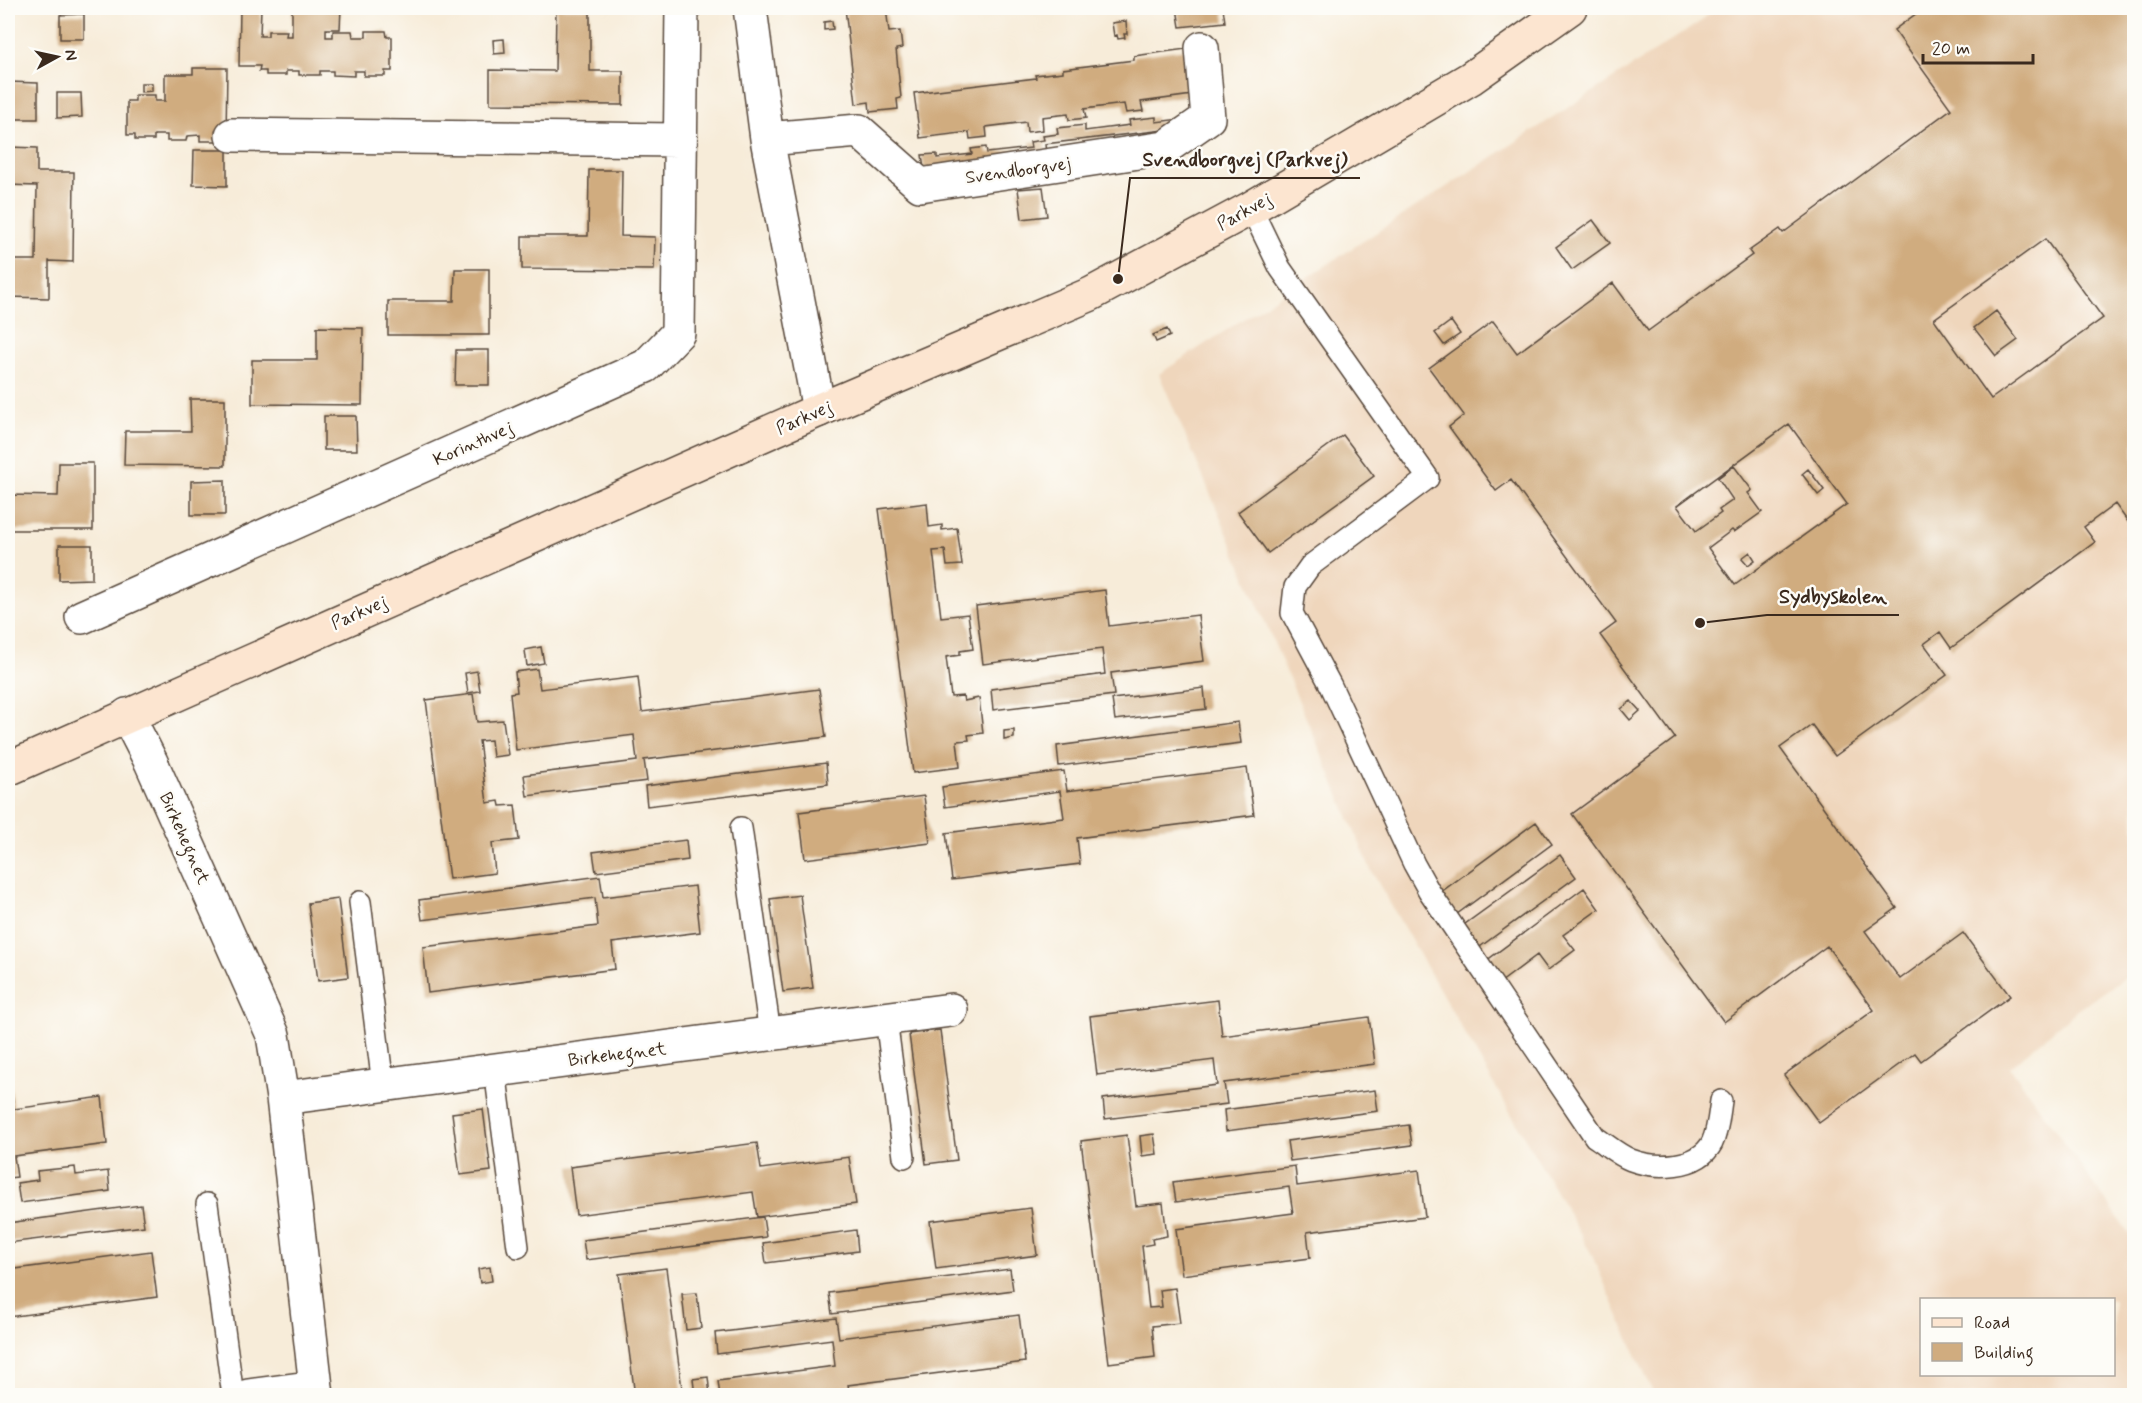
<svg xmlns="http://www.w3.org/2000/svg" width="2142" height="1403" font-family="Mynerve,sans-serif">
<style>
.built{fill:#efd6bc;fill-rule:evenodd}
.building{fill:#d0ac7f;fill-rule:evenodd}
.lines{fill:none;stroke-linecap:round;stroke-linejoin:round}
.lane-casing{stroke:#57473a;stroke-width:24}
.street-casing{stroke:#57473a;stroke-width:36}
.secondary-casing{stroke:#57473a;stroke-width:36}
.lane{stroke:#fff;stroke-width:21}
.street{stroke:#fff;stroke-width:33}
.secondary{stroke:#fce5d0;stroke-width:33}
.labels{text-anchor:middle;stroke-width:5;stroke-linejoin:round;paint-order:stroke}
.street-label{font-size:18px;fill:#3b2a1e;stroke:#fdfcf7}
.leader{fill:none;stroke:#3b2a1e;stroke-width:2}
.callout-dot{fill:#3b2a1e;stroke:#fdfcf7;stroke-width:2}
.callout-label{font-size:20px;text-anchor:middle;font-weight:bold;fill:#3b2a1e;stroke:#fdfcf7;stroke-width:5;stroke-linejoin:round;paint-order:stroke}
</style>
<rect width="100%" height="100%" fill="#fdfcf7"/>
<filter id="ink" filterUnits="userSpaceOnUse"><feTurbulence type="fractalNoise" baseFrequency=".0167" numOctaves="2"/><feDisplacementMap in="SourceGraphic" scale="12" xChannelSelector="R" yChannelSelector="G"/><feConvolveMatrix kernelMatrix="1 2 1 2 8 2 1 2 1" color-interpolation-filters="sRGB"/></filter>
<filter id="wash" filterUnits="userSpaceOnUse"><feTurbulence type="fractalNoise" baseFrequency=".008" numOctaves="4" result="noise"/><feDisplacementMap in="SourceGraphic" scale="24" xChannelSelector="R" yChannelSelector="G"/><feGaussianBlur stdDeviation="1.35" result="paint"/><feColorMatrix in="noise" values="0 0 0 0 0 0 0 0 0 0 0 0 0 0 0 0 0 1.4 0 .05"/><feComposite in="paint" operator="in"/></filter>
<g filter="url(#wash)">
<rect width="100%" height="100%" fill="#f7ecd9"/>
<path class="built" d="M1715,8H2134V972L2077,1010L2010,1067L2134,1240V1395H1654L1590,1251L1372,872L1159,374L1700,22ZM1922,1300H2114V1374H1922Z"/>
<g id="blocks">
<path class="building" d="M240,8H261L260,36H268V31H287L286,36H292V8H341L340,29H326V37H333V31H352L353,37H366V31H386L387,37H392V71H385V76H364V71H354V76L333,75V71H320V75H299V71H286V75H266V71H259L260,66H239Z
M556,8H590V71H623V105L490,104V70L555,71Z
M845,8H886L889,32L900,31L902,48L896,49L901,98L897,99L898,109L870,112L869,102L856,104Z
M1177,8H1223L1225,22L1180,27Z
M1924,8H2134V530L2115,504L2084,527L2095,542L1951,648L1940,632L1924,644L1947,675L1835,756L1812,725L1780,748L1897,908L1865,931L1900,979L1963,933L2010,996L1921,1061L1915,1053L1819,1123L1784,1075L1874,1010L1827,946L1724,1022L1572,814L1675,738L1600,635L1616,623L1511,480L1496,491L1449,427L1464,415L1429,368L1493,321L1517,353L1613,283L1648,331L1752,255L1749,251L1780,229L1783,233L1951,109L1894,30ZM2045,239L2103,318L1991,399L1934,319ZM1789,424L1847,504L1735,585L1708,548L1732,530L1734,532L1762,512L1748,493L1752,490L1734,466L1718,478L1733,500L1719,510L1721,513L1696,531L1677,506Z
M84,14V39H60V15Z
M832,21L833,29L824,30V22Z
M1126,21L1127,34H1124L1125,38L1118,39L1117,35L1114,36L1112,23Z
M504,39L505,53L494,54L493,40Z
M1186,49L1192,95L1141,102L1143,111L1126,113L1124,104L1084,109L1086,118L1069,120L1068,114L1042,117L1043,130L1027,132L1026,122L986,127L987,137L970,139L969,132L920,138L914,93L1036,78L1035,75L1063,72V69L1134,60V56Z
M193,68H227L226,136L220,141H200V135L187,136L186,141H167V135H154V140H135V135H127V101H135V95H155V101H165V74H193Z
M8,82L38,83V119H8Z
M141,83H152V91L141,92Z
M57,93H81L82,117L57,118Z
M1156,117V122L1180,119L1181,128L1045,144L1046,155L924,169L922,155L937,154V158L972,154L971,149L986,147L987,153L1031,148L1030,142L1044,140L1043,136L1058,134L1057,128L1085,125V131L1130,125L1129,120Z
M8,147L37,148V172H74L73,262L49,261V298L8,297V260H36L37,186L8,185Z
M194,150H227V186L193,185Z
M589,170H622L621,236L655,237L654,270L522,269V236H588Z
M1043,187L1047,216L1022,219L1018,189Z
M1593,220L1610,243L1572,270L1556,247Z
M455,269H489V335H388V301H454Z
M1996,311L2018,340L1996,356L1974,328Z
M1451,321L1460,334L1444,345L1435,333Z
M317,327L363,328L362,405L252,404V360H317Z
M1167,329L1170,336L1156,342L1153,335Z
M456,350H489V385H455Z
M190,399H225V466L124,465L125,431H191Z
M324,416H356L357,450H324Z
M1343,435L1374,476L1268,553L1238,512Z
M59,463H93V530H8V495L58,496Z
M1808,469L1824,490L1818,495L1802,474Z
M225,480V515H191V481Z
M927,503L929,527L942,525V530L957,528L962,565L947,566L945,550L933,551L941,617L968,614L973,649L960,651V655L946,657L951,697L963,696L964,701L979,698L983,733L968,735L969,740L957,741L960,767L913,773L879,509Z
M59,545H92V579L59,580Z
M1750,552L1755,560L1748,565L1742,558Z
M1105,590L1109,626L1198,615L1204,661L1111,673L1114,695L993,710L991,689L1105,674L1102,649L983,664L976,606Z
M541,647L544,663L527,666L525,650Z
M537,669L540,689L638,677L642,712L819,689L826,737L644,760L647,781L527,796L524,775L637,761L634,735L516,750L510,693L517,692L515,672Z
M477,671L480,691L468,693L465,673Z
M1204,688L1206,709L1115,720L1112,699Z
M473,694L477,722L503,720L508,755L493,757L491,740L479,741L487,803L499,801L500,806L515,805L519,840L492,843L495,873L449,879L426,700Z
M1631,701L1640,711L1630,720L1621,709Z
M1238,722L1241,743L1059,766L1057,746Z
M1014,730V738L1004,740V731Z
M826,763L828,784L647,806L645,786Z
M1247,768L1254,815L1077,838L1080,864L952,880L946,833L1064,818L1060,791L945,807L942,787L1064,771L1067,791Z
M924,796L930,843L805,859L799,812Z
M1536,822L1552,844L1453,917L1437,895Z
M686,840L688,860L596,872L593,852Z
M1560,855L1576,877L1477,949L1461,927Z
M600,876L603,897L695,886L700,932L612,943L615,969L428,993L423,947L598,926L595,898L422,920L419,900Z
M1584,888L1599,909L1563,935L1575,950L1548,970L1537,955L1501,982L1486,961Z
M800,895L813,988L783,992L770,899Z
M338,899L348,977L318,981L308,903Z
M1218,1000L1222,1036L1369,1017L1375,1064L1224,1083L1227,1104L1105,1119L1103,1099L1217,1085L1214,1060L1097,1075L1090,1016Z
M940,1030L957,1160L926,1164L909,1034Z
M8,1070L14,1109L102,1097L107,1144L14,1156L17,1177L8,1178V1158L9,1157L8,1141Z
M1375,1090L1378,1111L1226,1131L1224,1110Z
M483,1109L491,1171L460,1175L452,1113Z
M1409,1125L1412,1145L1290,1161L1287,1141Z
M1154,1134L1157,1154L1142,1156L1140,1136Z
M1127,1135L1136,1206L1163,1203L1167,1236L1152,1239L1153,1244L1142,1246L1149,1308L1162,1307L1160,1290L1175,1288L1180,1323L1152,1326L1155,1357L1109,1363L1081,1141Z
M757,1143L761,1169L849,1157L856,1204L757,1217L753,1192L576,1215L570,1167Z
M1295,1166L1297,1186L1419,1170L1425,1217L1307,1232L1310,1258L1182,1275L1176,1229L1293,1213L1289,1187L1176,1202L1173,1182Z
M75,1167L76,1175L108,1171L110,1191L20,1203L17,1183L38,1180L37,1171Z
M141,1205L144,1226L8,1243V1223Z
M1031,1208L1037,1255L936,1269L930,1221Z
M763,1217L766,1237L586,1260L583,1240Z
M856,1230L858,1251L766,1263L763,1243Z
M151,1251L157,1297L8,1317V1270Z
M490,1267L492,1281L480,1283L478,1269Z
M666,1268L683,1396H635L619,1274Z
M1010,1269L1013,1290L832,1314L829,1293Z
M697,1293L701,1328L686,1330L682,1294Z
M1019,1315L1025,1362L848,1385L850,1396H720L718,1381L835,1366L832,1339L717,1354L715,1333L836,1318L839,1338Z
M708,1377L710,1396H695L693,1379Z"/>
</g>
</g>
<g filter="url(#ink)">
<use href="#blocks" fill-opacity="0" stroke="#57473a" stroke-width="1.5"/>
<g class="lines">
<defs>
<path id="lane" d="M1251,208L1280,268L1428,478L1310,566L1295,587L1292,613L1331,686L1414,864L1429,891L1595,1137C1606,1144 1618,1155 1631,1160C1655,1169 1698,1169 1712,1143C1718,1131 1719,1114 1721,1101
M741,828L770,1034
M360,902L383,1085
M886,1019L904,1157
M495,1070L518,1247
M207,1204L233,1396"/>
<path id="street" d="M750,8L767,139L819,410
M232,135L679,140
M767,139L859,131L920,185L1165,148L1208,118L1202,48
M82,617L646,366L678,333L682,8
M127,715L151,762L273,1035L283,1098L317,1396
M283,1098L951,1010
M248,1396L316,1387"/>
<path id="secondary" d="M8,769L819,410L1091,294L1251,208L1471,78L1570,8"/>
</defs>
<use href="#lane" class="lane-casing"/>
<use href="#street" class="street-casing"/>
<use href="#secondary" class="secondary-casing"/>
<use href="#lane" class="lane"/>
<use href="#street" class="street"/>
<use href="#secondary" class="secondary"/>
</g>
</g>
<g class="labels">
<g class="street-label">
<text transform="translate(1018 170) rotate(-8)" y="6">Svendborgvej</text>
<text transform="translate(1244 211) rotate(-29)" y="6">Parkvej</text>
<text transform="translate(804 417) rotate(-24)" y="6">Parkvej</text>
<text transform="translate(473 443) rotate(-24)" y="6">Korinthvej</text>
<text transform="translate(359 612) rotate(-24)" y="6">Parkvej</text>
<text transform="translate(185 838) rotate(66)" y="6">Birkehegnet</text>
<text transform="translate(617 1054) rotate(-7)" y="6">Birkehegnet</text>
</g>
</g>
<path class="leader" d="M1118 279L1130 178H1360M1700 623L1767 615H1899"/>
<g class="callout-dot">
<circle cx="1118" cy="279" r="6"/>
<circle cx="1700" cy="623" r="6"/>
</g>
<g class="callout-label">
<text x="1245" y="166">Svendborgvej (Parkvej)</text>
<text x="1833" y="603">Sydbyskolen</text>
</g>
<rect width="2142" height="1403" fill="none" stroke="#fdfcf7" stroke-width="30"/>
<rect x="1920" y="1298" width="195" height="78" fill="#fdfcf7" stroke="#afa8a0" stroke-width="1.5"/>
<rect x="1932" y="1318" width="30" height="9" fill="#fce5d0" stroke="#afa8a0" stroke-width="1.5"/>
<text x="1974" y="1328" font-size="18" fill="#3b2a1e">Road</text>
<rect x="1932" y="1343" width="30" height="18" fill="#d0ac7f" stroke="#afa8a0" stroke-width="1.5"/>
<text x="1974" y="1358" font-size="18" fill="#3b2a1e">Building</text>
<g transform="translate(57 57) rotate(82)" stroke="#fdfcf7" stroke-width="4.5" paint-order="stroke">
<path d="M0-4.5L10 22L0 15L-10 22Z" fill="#3b2a1e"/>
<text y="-9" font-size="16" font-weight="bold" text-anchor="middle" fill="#3b2a1e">N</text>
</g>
<path d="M1923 54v9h110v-9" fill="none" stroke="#3b2a1e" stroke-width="3"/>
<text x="1932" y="54" font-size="18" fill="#3b2a1e" stroke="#fdfcf7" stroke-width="4.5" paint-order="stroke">20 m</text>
</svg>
